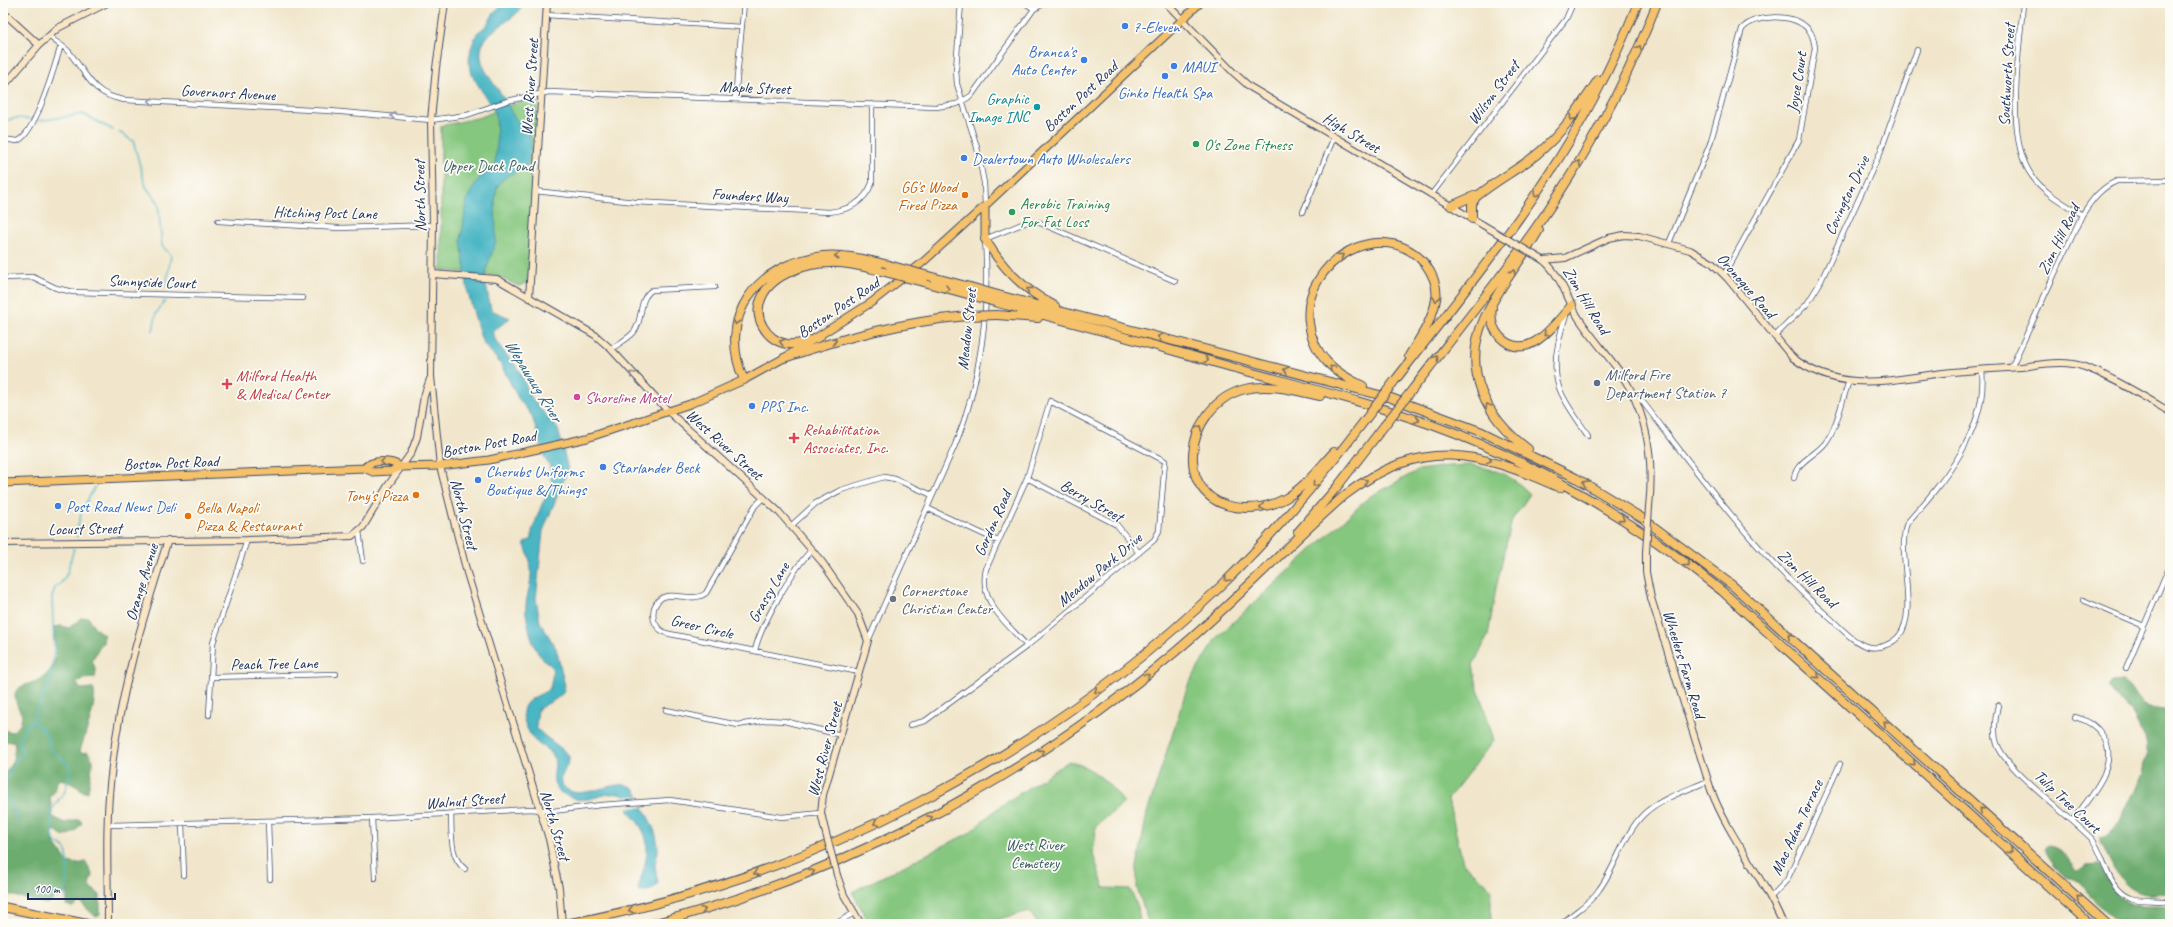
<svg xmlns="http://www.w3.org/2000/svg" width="2173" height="927" font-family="Caveat,sans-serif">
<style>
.green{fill:#86c77f;stroke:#507b6e}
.forest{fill:#6cac6e;stroke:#446e66}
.water{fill:#49b6c4;stroke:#327291}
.pier{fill:#f1e6cb}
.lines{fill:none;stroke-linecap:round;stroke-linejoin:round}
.stream{stroke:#49b6c4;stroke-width:1.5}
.street-casing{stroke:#3b4a6e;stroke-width:6}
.secondary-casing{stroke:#3b4a6e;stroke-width:8}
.primary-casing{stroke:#3b4a6e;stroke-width:9}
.highway-casing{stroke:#3b4a6e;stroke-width:10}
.street{stroke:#fff;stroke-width:4.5}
.secondary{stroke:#fbe6c4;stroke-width:6}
.primary{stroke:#f5c16b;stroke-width:7}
.highway{stroke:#f5c16b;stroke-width:8}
.secondary-bridge-casing{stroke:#3b4a6e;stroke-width:8;stroke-linecap:butt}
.highway-bridge-casing{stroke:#3b4a6e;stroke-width:10;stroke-linecap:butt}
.secondary-bridge{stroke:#fbe6c4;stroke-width:6}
.highway-bridge{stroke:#f5c16b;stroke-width:8}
.oneway{stroke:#7d7164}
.oneway2{stroke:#8d97ae}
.oneway3{stroke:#8b8a91}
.shop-dot{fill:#3f7fe0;stroke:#fdfcf7;stroke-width:1.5}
.culture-dot{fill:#0f9aa8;stroke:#fdfcf7;stroke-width:1.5}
.leisure-dot{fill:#2e9e5b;stroke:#fdfcf7;stroke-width:1.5}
.food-dot{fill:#e8710a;stroke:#fdfcf7;stroke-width:1.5}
.service-dot{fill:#5c6f8a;stroke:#fdfcf7;stroke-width:1.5}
.health-dot{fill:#e0444e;stroke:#fdfcf7;stroke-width:1.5}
.hotel-dot{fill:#d1479c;stroke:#fdfcf7;stroke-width:1.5}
.worship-dot{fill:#6b7280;stroke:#fdfcf7;stroke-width:1.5}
.labels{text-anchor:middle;stroke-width:3.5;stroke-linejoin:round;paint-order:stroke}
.shop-label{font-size:16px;fill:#366cbe;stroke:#fdfcf7;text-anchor:start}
.street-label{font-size:16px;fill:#1b2f5e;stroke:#fdfcf7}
.culture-label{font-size:16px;fill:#0d838f;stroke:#fdfcf7;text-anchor:end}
.leisure-label{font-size:16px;fill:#27864d;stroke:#fdfcf7;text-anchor:start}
.park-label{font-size:16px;fill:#3b5d68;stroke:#fdfcf7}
.food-label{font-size:16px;fill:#c56008;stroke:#fdfcf7;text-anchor:end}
.service-label{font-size:16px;fill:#4e5e75;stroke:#fdfcf7;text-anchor:start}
.health-label{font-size:16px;fill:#be3a42;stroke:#fdfcf7;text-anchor:start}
.hotel-label{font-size:16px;fill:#b23c85;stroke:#fdfcf7;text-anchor:start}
.worship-label{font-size:16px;fill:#5b616d;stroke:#fdfcf7;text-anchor:start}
.water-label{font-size:17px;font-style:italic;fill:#2b5e82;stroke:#fdfcf7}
</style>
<rect width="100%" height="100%" fill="#fdfcf7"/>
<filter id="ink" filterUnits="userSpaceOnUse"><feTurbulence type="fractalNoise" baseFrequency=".025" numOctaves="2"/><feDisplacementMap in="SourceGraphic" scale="8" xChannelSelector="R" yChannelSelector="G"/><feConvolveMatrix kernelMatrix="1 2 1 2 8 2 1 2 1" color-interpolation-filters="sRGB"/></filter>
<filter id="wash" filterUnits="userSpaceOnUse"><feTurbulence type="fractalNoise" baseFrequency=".012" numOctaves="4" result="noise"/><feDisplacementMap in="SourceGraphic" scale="16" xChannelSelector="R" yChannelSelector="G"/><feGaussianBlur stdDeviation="0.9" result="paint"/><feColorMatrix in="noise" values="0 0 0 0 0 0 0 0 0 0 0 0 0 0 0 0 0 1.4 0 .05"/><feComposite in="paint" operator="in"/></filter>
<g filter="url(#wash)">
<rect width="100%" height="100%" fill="#f1e6cb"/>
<path class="green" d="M532,99L537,100L538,103L528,282L519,286L496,276L441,270V126L481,117L509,105Z
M1470,465C1498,470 1510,474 1530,494L1512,520L1496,588L1488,636L1473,665L1477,686L1494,740L1448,799L1463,863L1491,888V924H1149L1137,888V867L1147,813L1188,685L1216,638L1369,497L1419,470L1448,466Z
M1069,761C1094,768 1109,782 1124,803L1096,826L1093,854L1104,888L1130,889L1138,907L1140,924H1038L1029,911L980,924L869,923L852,892L969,833L999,807Z"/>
<path class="forest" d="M88,617L95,628L104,635L103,642L92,660L96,671L95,678L83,679L76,682L80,689L93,688C99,700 84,737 80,751L82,753L88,752L93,760L88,792H84C79,787 69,782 61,779L57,781L56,788L50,798L53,817L65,823L79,819L82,823C77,830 72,835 63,836L55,830L51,835C54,845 62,852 67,862L77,864L86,862L93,876L89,883L90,887L100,895V915L96,917L80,902L72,907L66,905L68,891L46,904L3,893V773C13,768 16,751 14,741L3,742V730L12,732L20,725L22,715C0,675 36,693 51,669C60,656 54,642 54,627L61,626L69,628L81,618Z
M2122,681C2132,686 2132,693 2139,700C2146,709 2160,709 2170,711V894C2161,892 2151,896 2142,893C2118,887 2109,858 2099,838L2108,836L2116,826L2144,774L2143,763L2147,757V747L2145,737L2131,712L2108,688L2112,682Z
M2048,846C2062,847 2070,862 2078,872L2087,865L2100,864C2108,882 2118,905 2142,906C2151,907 2161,905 2170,908V924H2119L2088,893C2085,882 2071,881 2061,873C2055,866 2050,859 2046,852L2044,849Z"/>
<path class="water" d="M505,3H524C516,22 489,26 482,46C476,65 495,84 504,98C508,104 510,111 514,117C518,123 526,125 529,132C533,142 530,156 527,165L504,178L497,187L495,201L496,241L487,267L485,280L491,310L510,318L492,332L497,343L519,370L532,399L558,429L568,469L543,531L536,599L540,622L556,648L565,686L563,693L556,699L538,709L536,727C540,735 561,746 569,756V761L560,780C572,812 619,771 635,790C639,794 640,802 643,807C650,821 658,833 658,850C658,855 656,859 655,864C655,870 657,877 658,882C654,891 648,891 639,891L638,889C643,870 653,848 642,829C633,813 627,816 626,797C611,787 592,803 576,799C570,797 561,794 557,789C549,779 559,764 552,754C548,749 540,746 535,741C529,734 522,720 523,711C525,697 542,696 550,688C557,658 549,670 537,651C531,641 529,629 527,619C523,603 530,591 531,576C532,565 528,553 524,543L532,539V531L542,504L552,488L550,466L545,459L532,416L518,398L500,363L483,343L480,335L468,293L461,240L467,199L477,181L495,164L497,143L496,114L472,75L469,61L471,48L477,33L486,26L494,13Z"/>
<path class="pier" d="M639,796L643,807L625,808V797Z"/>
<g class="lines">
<path class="stream" d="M3,121L16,118L29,119
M38,121L83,114L113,130
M119,132L133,141L146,187L158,202L162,246L171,255L166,287
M153,331L156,314L165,301
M77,537C77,519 85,503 95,487
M17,821L3,786L16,759L22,754L19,741L24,729L32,721
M65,897C65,885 71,859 65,849C63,846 58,844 54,841L51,818L52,809L65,791L70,774L69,765L50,749C49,735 43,728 32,721L50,681L54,651L52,597L55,588L62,582L67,574L74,548"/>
</g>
</g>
<g filter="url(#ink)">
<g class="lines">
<defs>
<path id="street" d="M961,3L956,69L957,84L977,147L984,183L985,206
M1025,3L1034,9L1045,3
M2023,3C2020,49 2004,139 2032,176C2044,193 2065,204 2082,215
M289,4L350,3
M546,15L742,27
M49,36C55,42 64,46 69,52C87,74 92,95 124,100L330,111L431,120L467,115L507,101L549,92L936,107L957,104L971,96L1034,9
M735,99L744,3
M3,139L17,141C36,134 55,65 61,45
M535,191L635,202L829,212C849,210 864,203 872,183V104
M1431,195L1566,19L1573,3
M1303,212L1334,137
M218,221L339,228L433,225
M1669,243L1710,144L1742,29C1755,14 1793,13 1808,29C1813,34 1814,41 1815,48L1799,140L1724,275
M3,278L33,277L56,288L73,292L303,298
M1566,316C1562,325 1560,335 1558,345C1549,387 1566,402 1588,435
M1774,337L1807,304L1820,283L1880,153L1917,50
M611,349C618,344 628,339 634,332C644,319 637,300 652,290L715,287
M2011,368L2082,215C2092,200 2100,188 2117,181L2170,180
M1633,395L1642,401C1701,477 1757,555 1830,618C1841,628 1855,644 1869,647C1880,649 1892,644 1899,636C1919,611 1896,553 1907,523C1944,481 1988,430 1982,370
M1027,478L1117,525L1139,553
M1794,478C1796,461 1817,455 1826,442C1838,425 1842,400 1849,381
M764,497L755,506L706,593C690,606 663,583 654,608C653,613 653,619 655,623C658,629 664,633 670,634L859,672
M927,508L998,541
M792,525L816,503L841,490L884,477L895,479L932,495
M359,531L363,561
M2083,600L2144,626
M868,641L955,445C981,382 990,308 985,239L1027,222H1038L1175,281
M755,651C759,628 795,565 812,550
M2126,668L2170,565
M213,677L336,674
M1998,705C1995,718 1993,732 1997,744C2006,770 2070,816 2092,839C2106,857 2106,889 2130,898C2143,902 2157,899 2170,902
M666,710L738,725L768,720L784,721L841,735
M209,715L213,643L247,540
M910,725L925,721L1027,646L1154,540L1159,531L1165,461L1050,401L1027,478L986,569C978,602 1007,623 1027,646
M451,814C452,833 449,857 465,869
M372,818L375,878
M2073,820C2089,797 2121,766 2103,736C2096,725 2087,720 2075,717
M268,821L270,879
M182,823L184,875
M109,825L372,818L531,809L553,811L601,805L670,800L782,817L821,813
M1771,897L1787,880L1840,764
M835,924L854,913
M1562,924C1573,912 1589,905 1598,891C1616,868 1624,832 1645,813C1661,798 1688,790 1708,781"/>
<path id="secondary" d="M445,3L436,68L431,120L433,225L431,376L440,466L467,573L549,839L559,888L562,924
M1166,3L1233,72L1250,87L1483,225
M3,12L39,45
M3,87L39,45L58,28L107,3
M1543,260L1565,258L1609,238L1624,235L1639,236L1690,250L1712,263L1728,279L1792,357C1839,394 1889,380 1943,373C1969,370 1995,369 2021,367C2038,365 2056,361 2073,364C2096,367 2148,399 2170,412
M1543,260C1561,275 1566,297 1578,317C1591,337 1608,355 1622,375C1648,415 1654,461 1649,507
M433,274L497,279L595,335L611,349L669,412L778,511L822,562L858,614L868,641L823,795L821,813L825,830
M529,298L547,3
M3,543L247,540L352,536L363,527L387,487L411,453L417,437L424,396L430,379
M1646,552V572L1651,598L1711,790C1729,838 1764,877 1783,924
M837,875L844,895L861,924
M108,924C108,875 105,824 111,775C119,695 143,617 168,540"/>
<path id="primary" d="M985,206V239
M364,468C372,459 392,460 401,467
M3,483L364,468L373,472L391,471L401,467L440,466L489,460L587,438L690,404L744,380L784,358L872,302L922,263L988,203L1200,3"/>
<path id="highway" d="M1451,206L1476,195
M1472,219V204L1476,197C1495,181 1517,170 1536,155C1562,134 1580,107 1598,80
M985,239C1002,268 1025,291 1055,306
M932,277L970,287
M923,282L971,295
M998,295L1391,398L1482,432L1576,478L1642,518L1732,585L2107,924
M998,303C1077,323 1156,346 1235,368C1301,386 1367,402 1432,425C1537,463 1635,521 1722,591L2090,924
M1492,308C1490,319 1492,328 1500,337C1527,365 1555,324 1572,305
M997,315L1038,318
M820,337C809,341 799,345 787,344C766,340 752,317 762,297C772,274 807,263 830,263C847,262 864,267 881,271
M784,358C846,337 902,322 967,316
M744,380C716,317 757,263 823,256C845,254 867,260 889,265
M1393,383C1445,316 1499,250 1545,180C1582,124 1613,65 1638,3
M1363,386C1335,373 1313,356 1309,323C1301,261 1384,213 1426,265C1433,275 1438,287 1436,299C1433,320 1419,339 1409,356
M1412,390C1465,321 1521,254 1567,181C1603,125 1633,65 1657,3
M1320,396C1296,391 1269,383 1245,389C1182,405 1169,507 1246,508C1260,508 1274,505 1286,498C1305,487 1319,468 1334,452
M1528,449C1486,418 1461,370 1484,319C1498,288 1522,260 1539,230
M1298,532L1337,487L1384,426
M3,907L87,924
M566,924C812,877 1042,759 1222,585C1274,534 1321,478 1365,420
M652,924C845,874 1022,781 1174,653C1234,603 1286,546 1345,495C1423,436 1477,451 1560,488"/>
</defs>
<use href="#street" class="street-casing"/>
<use href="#secondary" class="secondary-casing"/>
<use href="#primary" class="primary-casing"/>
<use href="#highway" class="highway-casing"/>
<use href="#street" class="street"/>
<use href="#secondary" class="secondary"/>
<use href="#primary" class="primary"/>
<use href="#highway" class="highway"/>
<defs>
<path id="secondary-bridge" d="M1483,225L1543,260
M1646,552L1649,507
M825,830L837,875"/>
<path id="highway-bridge" d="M889,265L932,277
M881,271L923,282
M970,287L998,295
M971,295L998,303
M967,316L997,315
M1365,420L1393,383
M1384,426L1412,390"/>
</defs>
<use href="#secondary-bridge" class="secondary-bridge-casing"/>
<use href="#highway-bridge" class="highway-bridge-casing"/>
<use href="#secondary-bridge" class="secondary-bridge"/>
<use href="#highway-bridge" class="highway-bridge"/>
</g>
<defs><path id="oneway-chevron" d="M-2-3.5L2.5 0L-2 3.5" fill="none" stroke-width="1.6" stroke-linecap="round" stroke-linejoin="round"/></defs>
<g class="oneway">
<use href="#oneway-chevron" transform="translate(1639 48) rotate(-66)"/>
<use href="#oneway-chevron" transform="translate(1572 118) rotate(127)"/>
<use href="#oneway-chevron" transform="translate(1578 163) rotate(-59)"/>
<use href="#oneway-chevron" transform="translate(1536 194) rotate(125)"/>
<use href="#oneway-chevron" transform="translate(837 256) rotate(-179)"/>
<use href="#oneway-chevron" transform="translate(1341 256) rotate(-34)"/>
<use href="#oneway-chevron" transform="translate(1513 272) rotate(-58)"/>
<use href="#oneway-chevron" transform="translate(947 289) rotate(15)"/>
<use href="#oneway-chevron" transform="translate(1029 290) rotate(-144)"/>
<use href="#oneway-chevron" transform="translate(1436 299) rotate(96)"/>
<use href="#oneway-chevron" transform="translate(736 322) rotate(104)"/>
<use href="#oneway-chevron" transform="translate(1546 334) rotate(135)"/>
<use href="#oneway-chevron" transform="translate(1160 337) rotate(-165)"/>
<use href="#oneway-chevron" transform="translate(834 341) rotate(-18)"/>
<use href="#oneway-chevron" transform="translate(782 342) rotate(-163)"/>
<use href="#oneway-chevron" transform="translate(1436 358) rotate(-53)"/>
<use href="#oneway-chevron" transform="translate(1206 360) rotate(16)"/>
<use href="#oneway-chevron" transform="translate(1332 368) rotate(-137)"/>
<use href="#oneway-chevron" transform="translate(1286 370) rotate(-165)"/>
<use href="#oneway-chevron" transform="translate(1488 406) rotate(-118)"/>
<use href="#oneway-chevron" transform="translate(1417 420) rotate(19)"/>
<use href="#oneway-chevron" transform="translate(1199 428) rotate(-66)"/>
<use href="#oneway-chevron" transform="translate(1489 460) rotate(15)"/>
<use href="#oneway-chevron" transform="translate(383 462) rotate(178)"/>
<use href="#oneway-chevron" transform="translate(1365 481) rotate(-30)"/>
<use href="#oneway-chevron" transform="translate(1585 483) rotate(-150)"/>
<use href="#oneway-chevron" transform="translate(1315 484) rotate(130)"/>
<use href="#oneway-chevron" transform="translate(1262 507) rotate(170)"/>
<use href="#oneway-chevron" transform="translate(1622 519) rotate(33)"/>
<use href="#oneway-chevron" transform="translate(1687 564) rotate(37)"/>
<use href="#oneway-chevron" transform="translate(1227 579) rotate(135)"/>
<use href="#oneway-chevron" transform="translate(1790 636) rotate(-138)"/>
<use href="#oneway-chevron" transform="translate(1147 676) rotate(-39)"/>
<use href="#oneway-chevron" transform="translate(1817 676) rotate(42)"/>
<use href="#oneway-chevron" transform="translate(1097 691) rotate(144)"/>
<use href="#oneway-chevron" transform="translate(1886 723) rotate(-138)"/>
<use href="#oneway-chevron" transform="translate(1042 752) rotate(-33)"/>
<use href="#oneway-chevron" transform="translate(1913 763) rotate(42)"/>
<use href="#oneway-chevron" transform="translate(1982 810) rotate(-138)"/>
<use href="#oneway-chevron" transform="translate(930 818) rotate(-27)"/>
<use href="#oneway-chevron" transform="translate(876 823) rotate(155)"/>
<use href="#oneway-chevron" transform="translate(2010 851) rotate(42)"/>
<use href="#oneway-chevron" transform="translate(812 872) rotate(-21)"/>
<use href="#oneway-chevron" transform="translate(756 873) rotate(161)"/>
<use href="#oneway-chevron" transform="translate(2079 898) rotate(-138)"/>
<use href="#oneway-chevron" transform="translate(631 910) rotate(167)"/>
<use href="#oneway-chevron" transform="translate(703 910) rotate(-17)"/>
</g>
<g class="oneway2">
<use href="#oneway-chevron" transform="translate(151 101) rotate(-178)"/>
<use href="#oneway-chevron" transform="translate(393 116) rotate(-175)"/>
</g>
<use class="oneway3" href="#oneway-chevron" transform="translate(632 374) rotate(-134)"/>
</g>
<g class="shop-dot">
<circle cx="1125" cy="26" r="4"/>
<circle cx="1084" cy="60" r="4"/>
<circle cx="1174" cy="66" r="4"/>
<circle cx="1165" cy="76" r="4"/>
<circle cx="964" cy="158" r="4"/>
<circle cx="752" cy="406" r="4"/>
<circle cx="603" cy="467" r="4"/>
<circle cx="478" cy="480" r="4"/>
<circle cx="58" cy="506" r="4"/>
</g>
<circle class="culture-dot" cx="1037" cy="107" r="4"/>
<g class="leisure-dot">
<circle cx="1196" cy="144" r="4"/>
<circle cx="1012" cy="212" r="4"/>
</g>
<g class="food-dot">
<circle cx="965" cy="195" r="4"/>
<circle cx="416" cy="495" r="4"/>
<circle cx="188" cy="516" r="4"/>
</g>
<circle class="service-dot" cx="1597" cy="383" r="4"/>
<g class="health-dot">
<path d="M225 378h4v4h4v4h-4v4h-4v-4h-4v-4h4z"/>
<path d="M792 432h4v4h4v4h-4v4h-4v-4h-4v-4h4z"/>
</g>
<circle class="hotel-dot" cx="577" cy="397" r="4"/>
<circle class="worship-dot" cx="893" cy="599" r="4"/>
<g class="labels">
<g class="shop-label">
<text x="1133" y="32">7-Eleven</text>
<text x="1076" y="57" text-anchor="end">Branca's<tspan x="1076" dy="18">Auto Center</tspan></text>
<text x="1182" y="72">MAUI</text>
<text x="1165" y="98" text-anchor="middle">Ginko Health Spa</text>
<text x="972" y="164">Dealertown Auto Wholesalers</text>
<text x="760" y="412">PPS Inc.</text>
<text x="611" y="473">Starlander Beck</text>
<text x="486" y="477">Cherubs Uniforms<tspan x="486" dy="18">Boutique &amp;/Things</tspan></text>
<text x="66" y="512">Post Road News Deli</text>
</g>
<g class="street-label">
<text transform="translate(2006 75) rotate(-87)" y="6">Southworth Street</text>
<text transform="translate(1796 82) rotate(-81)" y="6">Joyce Court</text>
<text transform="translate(529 87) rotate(-86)" y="6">West River Street</text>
<text transform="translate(755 87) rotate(2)" y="6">Maple Street</text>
<text transform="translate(228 92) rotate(3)" y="6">Governors Avenue</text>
<text transform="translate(1493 92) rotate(-53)" y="6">Wilson Street</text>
<text transform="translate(1080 96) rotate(-43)" y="6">Boston Post Road</text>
<text transform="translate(1352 132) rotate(31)" y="6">High Street</text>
<text transform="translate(750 195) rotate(3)" y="6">Founders Way</text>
<text transform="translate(1846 195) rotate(-65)" y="6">Covington Drive</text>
<text transform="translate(419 196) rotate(-91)" y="6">North Street</text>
<text transform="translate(325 212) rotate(1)" y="6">Hitching Post Lane</text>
<text transform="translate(2058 239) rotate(-64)" y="6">Zion Hill Road</text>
<text transform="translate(152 281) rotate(2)" y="6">Sunnyside Court</text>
<text transform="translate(1747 285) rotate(49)" y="6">Oronoque Road</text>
<text transform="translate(1587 300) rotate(59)" y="6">Zion Hill Road</text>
<text transform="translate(838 307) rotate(-34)" y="6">Boston Post Road</text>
<text transform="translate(966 329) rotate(-84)" y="6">Meadow Street</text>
<text transform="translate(489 443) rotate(-10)" y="6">Boston Post Road</text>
<text transform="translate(725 444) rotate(42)" y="6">West River Street</text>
<text transform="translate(171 462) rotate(-2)" y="6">Boston Post Road</text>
<text transform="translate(1092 500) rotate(30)" y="6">Berry Street</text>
<text transform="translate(465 514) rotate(76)" y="6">North Street</text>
<text transform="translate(992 523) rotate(-66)" y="6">Gordon Road</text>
<text transform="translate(85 528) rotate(-1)" y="6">Locust Street</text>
<text transform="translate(1099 569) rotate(-40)" y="6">Meadow Park Drive</text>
<text transform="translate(1808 578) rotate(44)" y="6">Zion Hill Road</text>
<text transform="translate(141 582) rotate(-73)" y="6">Orange Avenue</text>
<text transform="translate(768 592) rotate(-60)" y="6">Grassy Lane</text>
<text transform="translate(702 626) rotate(13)" y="6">Greer Circle</text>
<text transform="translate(274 663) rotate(-1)" y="6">Peach Tree Lane</text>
<text transform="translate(1685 664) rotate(73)" y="6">Wheelers Farm Road</text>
<text transform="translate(824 749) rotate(-75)" y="6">West River Street</text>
<text transform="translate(465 800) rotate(-4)" y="6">Walnut Street</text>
<text transform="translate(2068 801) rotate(43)" y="6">Tulip Tree Court</text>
<text transform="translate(556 825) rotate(74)" y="6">North Street</text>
<text transform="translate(1796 827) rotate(-65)" y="6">Mac Adam Terrace</text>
</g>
<g class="culture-label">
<text x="1029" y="104">Graphic<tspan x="1029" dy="18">Image INC</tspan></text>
</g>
<g class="leisure-label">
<text x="1204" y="150">O's Zone Fitness</text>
<text x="1020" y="209">Aerobic Training<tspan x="1020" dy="18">For Fat Loss</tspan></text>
</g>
<g class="park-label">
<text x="488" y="171">Upper Duck Pond</text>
<text x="1035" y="850">West River<tspan x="1035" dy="18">Cemetery</tspan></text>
</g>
<g class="food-label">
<text x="957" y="192">GG's Wood<tspan x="957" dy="18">Fired Pizza</tspan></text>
<text x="408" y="501">Tony's Pizza</text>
<text x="196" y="513" text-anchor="start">Bella Napoli<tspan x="196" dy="18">Pizza &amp; Restaurant</tspan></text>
</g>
<g class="service-label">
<text x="1605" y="380">Milford Fire<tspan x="1605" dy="18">Department Station 7</tspan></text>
</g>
<g class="health-label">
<text x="236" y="381">Milford Health<tspan x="236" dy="18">&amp; Medical Center</tspan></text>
<text x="803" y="435">Rehabilitation<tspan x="803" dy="18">Associates, Inc.</tspan></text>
</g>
<g class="hotel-label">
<text x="585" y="403">Shoreline Motel</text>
</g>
<g class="worship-label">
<text x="901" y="596">Cornerstone<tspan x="901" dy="18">Christian Center</tspan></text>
</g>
<g class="water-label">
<text transform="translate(534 380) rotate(58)" y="6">Wepawaug River</text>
</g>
</g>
<rect width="2173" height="927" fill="none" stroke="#fdfcf7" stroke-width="16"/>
<path d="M28 893v6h87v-6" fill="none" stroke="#1b2f5e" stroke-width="2"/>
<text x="34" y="893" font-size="12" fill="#1b2f5e" stroke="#fdfcf7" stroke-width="3" paint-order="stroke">100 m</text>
</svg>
